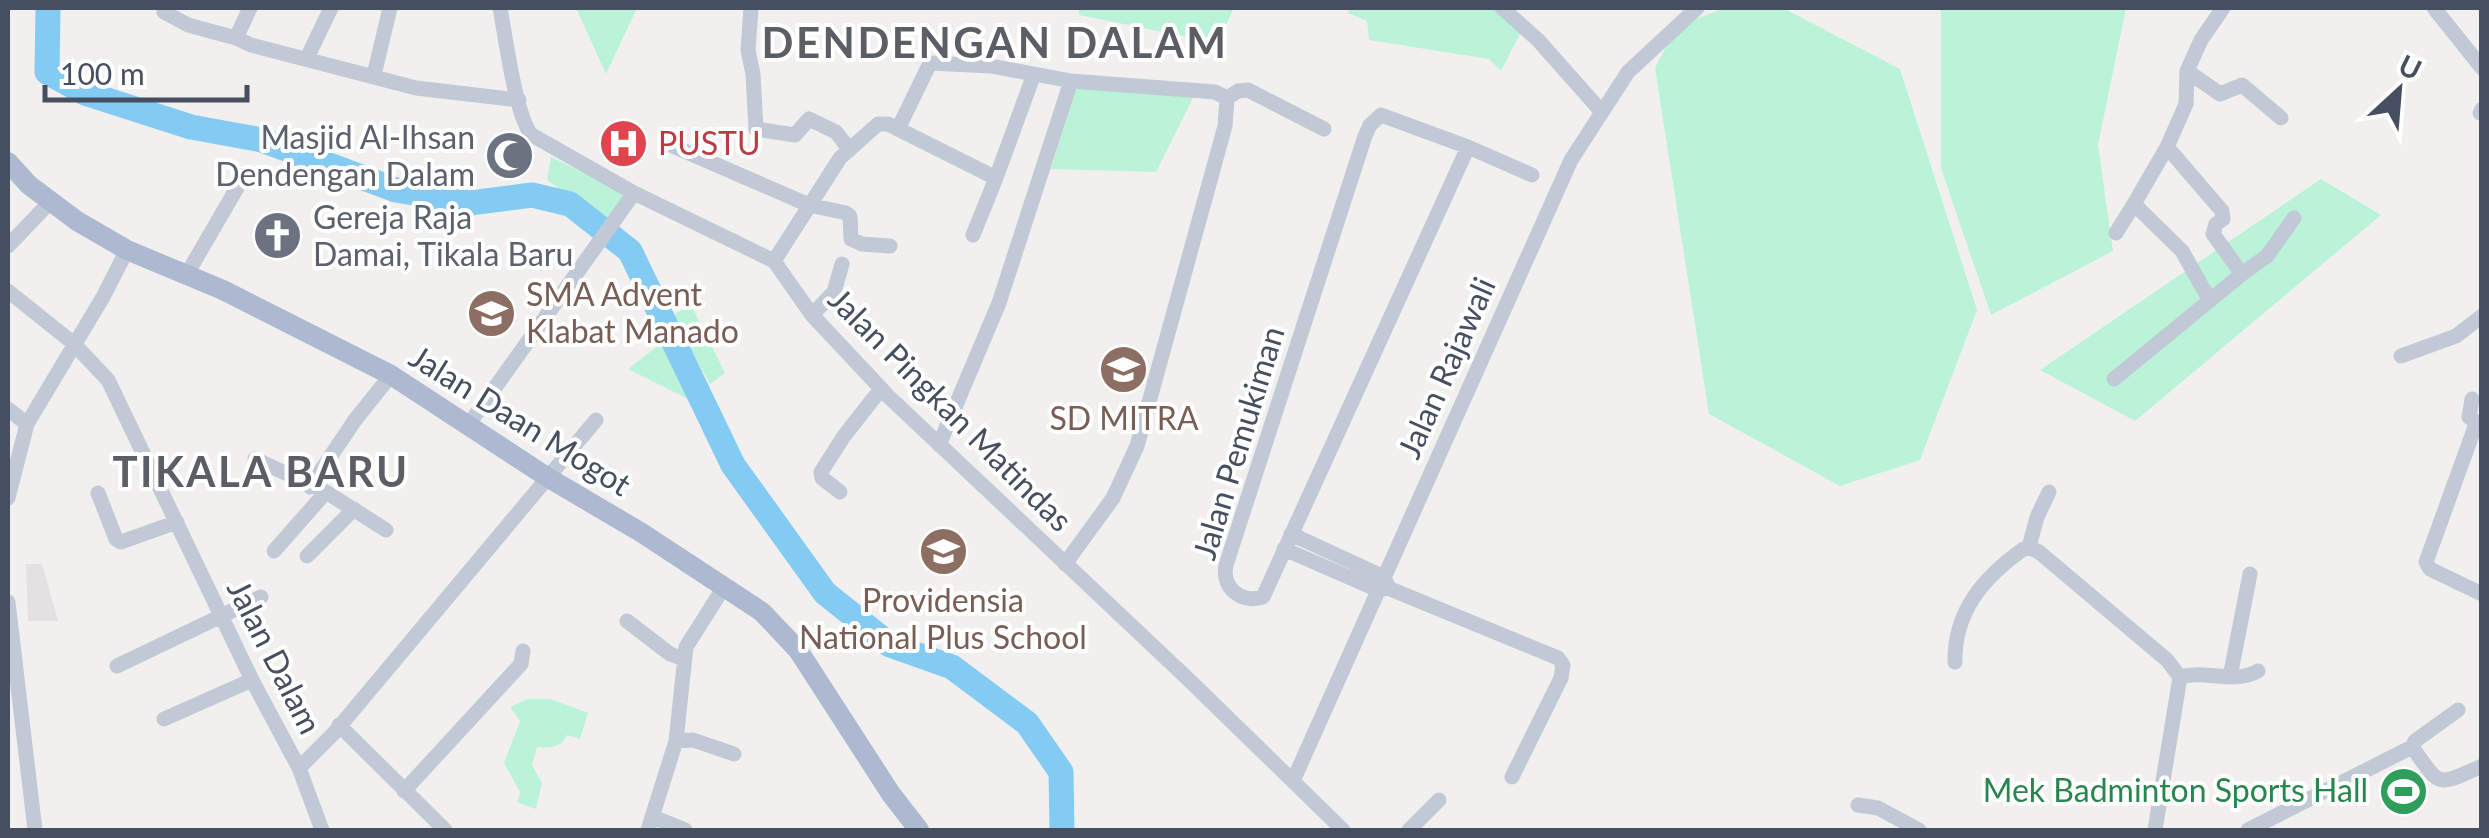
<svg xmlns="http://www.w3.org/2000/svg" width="2489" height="838" font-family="Lato,sans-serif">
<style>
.education{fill:#e3e1e1}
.green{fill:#bbf3d9}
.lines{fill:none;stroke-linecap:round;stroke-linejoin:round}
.river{stroke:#84cbf3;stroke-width:25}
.minor{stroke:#c2c9d6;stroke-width:15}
.major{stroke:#adb9d0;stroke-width:20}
.labels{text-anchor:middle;stroke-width:8;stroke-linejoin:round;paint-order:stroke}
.worship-label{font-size:32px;fill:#5b616d;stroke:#fff;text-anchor:end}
.health-label{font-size:32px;fill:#be3a42;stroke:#fff;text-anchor:start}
.education-label{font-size:32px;fill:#785e54;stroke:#fff}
.street-label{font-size:32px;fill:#464f5f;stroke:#fff}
.leisure-label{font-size:32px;fill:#27864d;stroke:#fff;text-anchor:end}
.district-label{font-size:42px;font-weight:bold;letter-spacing:2.5px;fill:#5b5e65;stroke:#fff}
</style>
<rect width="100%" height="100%" fill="#f2f0ef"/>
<path class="education" d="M26,564H42L58,621H28Z"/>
<path class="green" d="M576,8H637L606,74Z
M1079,8H1234L1217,43L1079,15Z
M1350,8H1496L1523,28L1501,71L1489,59L1369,40L1367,21L1348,13Z
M1725,8H1783L1900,69L1977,310L1920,460L1840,486L1709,414L1655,68L1677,26Z
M1941,8H2126L2098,145L2113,251L1991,315L1941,168Z
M1076,86L1194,96L1156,172L1051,169Z
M551,157L627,194L605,223L547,180Z
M2321,179L2381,215L2135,421L2040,370Z
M691,305L725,373L710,384L671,316Z
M664,341L694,402L628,369Z
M528,699H551L588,713L580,739L567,735C561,748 550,748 537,747L532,765L542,783L536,809L517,802L520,792L504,763L520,721L510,707Z"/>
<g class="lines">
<path class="river" d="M48,8L47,72L85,93L191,127L262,140L396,190L470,203L532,195L570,204L630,251L733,465L825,593L890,645L952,667L1027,723L1061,772L1062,830"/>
<path class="minor" d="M250,8L236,38L251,45L416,88L519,100
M500,8C505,34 516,119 532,135L634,193L774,261L812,315L889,397L1188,679L1343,830
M751,8L748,50L753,74L756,129L795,135L809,119L836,132L849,149
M1502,8L1538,40L1601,111
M2434,8L2482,68
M164,12L188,25L236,38
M307,58L331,8
M2187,71L2220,94L2242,85L2281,118
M374,75L390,8
M1227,98L1238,91L1248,90L1324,129
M2480,113L2482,109
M1381,115L1468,147L1263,597C1242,604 1221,588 1226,565L1365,136L1370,125Z
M898,129L930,63L991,66L1034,74
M673,146L809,205L846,213L850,216L851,239L862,244L890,246
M1468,147L1532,175
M2167,147L2134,204L2182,251L2209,299
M2116,233L2134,204
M973,235L996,178
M8,246L50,202
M774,261L840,158L878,124H888L996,178L1034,74L1071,81L1215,92L1227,98L1225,126L1137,446L1113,498L1065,564
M187,274L241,181
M2242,274L2267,256L2294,218
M8,291L73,343L108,380L252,680L299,768L334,733L596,420
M812,315L834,292L842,264
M2401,356L2456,336L2482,316
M2114,379L2242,274L2213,234L2216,224L2223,219L2222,211L2167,147L2186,104L2187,71L2201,40L2223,8
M2472,399L2469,417L2482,426
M8,409L27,424
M469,424L634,193
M2476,424L2426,562L2430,569L2482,594
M939,445L999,303L1071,81
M255,459L326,492L386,530
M310,487L355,420L391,375
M840,492L822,478L821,472L844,436L881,389
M98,493L116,539L121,542L177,522
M8,498L27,424L103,297L127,250
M1291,534L1384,577L1387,584
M2029,547L2037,517L2049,492
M1284,549L1378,590L1388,588L1558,658L1563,665L1561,678L1512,777
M274,551L326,492
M307,556L354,509
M8,602L35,830
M627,621L670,654L684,659
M1955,662C1954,612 1983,578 2022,550L2029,547L2039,552L2167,660L2180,677L2155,830
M117,666L261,597
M2180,677C2206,669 2232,685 2258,671
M2230,677L2250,574
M164,719L252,680
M339,725L445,830
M676,741L693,740L734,754
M2412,747C2441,787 2435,787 2482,766
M299,768L322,830
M1293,781L1571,160L1628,72L1697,8
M404,791L521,664L523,651
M1858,805L1878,808L1919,830
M653,817L685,830
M648,830L676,741L686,647L724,587
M1409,830L1439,800
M2248,830L2412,747L2415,741L2458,710"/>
<path class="major" d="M8,162L29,185L77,221L127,250L223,290L391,375L547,477L642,533L762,612L798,650L891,794L919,830"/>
</g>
<defs>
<symbol id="hospital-disc" viewBox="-11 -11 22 22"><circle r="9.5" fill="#e0444e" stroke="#fff"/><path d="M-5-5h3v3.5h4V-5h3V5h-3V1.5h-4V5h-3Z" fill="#fff"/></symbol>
<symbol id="mosque-disc" viewBox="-11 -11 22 22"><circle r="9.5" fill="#6b7280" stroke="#fff"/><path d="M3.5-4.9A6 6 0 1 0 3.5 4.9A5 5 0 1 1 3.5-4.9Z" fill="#fff"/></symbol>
<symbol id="church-disc" viewBox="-11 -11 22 22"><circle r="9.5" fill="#6b7280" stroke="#fff"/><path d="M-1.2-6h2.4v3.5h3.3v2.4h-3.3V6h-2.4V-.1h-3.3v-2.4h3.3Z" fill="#fff"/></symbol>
<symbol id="school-disc" viewBox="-11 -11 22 22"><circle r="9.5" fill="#8d6e63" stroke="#fff"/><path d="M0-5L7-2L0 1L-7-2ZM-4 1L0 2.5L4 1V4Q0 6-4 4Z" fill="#fff"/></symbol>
<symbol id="stadium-disc" viewBox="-11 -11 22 22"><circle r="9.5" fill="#2e9e5b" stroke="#fff"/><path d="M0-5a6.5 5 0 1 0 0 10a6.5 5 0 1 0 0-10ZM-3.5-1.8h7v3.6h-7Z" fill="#fff"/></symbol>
</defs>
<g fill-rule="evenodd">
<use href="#hospital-disc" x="596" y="116" width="55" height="55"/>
<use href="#mosque-disc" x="482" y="128" width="55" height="55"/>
<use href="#church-disc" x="250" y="208" width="55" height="55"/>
<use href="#school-disc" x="464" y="286" width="55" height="55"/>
<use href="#school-disc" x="1096" y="342" width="55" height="55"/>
<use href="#school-disc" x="916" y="524" width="55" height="55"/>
<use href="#stadium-disc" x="2376" y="764" width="55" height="55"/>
</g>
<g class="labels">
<g class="worship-label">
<text x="475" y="149">Masjid Al-Ihsan<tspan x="475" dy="37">Dendengan Dalam</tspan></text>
<text x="313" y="229" text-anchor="start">Gereja Raja<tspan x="313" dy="37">Damai, Tikala Baru</tspan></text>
</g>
<g class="health-label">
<text x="658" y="155">PUSTU</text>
</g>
<g class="education-label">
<text x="526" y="306" text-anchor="start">SMA Advent<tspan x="526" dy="37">Klabat Manado</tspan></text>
<text x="1124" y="430">SD MITRA</text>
<text x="943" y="612">Providensia<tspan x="943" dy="37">National Plus School</tspan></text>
</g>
<g class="street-label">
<text transform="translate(1447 368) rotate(-66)" y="11">Jalan Rajawali</text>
<text transform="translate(950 410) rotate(45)" y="11">Jalan Pingkan Matindas</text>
<text transform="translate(520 421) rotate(32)" y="11">Jalan Daan Mogot</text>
<text transform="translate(1239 443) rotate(-73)" y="11">Jalan Pemukiman</text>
<text transform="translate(274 657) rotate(63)" y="11">Jalan Dalam</text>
</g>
<g class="leisure-label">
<text x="2368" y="802">Mek Badminton Sports Hall</text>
</g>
<g class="district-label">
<text x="995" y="58">DENDENGAN DALAM</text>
<text x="261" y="487">TIKALA BARU</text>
</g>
</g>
<rect width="2489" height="838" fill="none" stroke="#464f5f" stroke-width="20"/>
<g transform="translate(2399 90) rotate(26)" stroke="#ffffff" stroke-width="8" paint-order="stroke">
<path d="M0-8L18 38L0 25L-18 38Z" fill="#464f5f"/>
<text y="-15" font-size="28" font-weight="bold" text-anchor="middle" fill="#464f5f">U</text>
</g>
<path d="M45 85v15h202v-15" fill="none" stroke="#464f5f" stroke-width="5"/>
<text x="60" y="85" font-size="30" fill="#464f5f" stroke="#ffffff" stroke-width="8" paint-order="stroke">100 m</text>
</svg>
